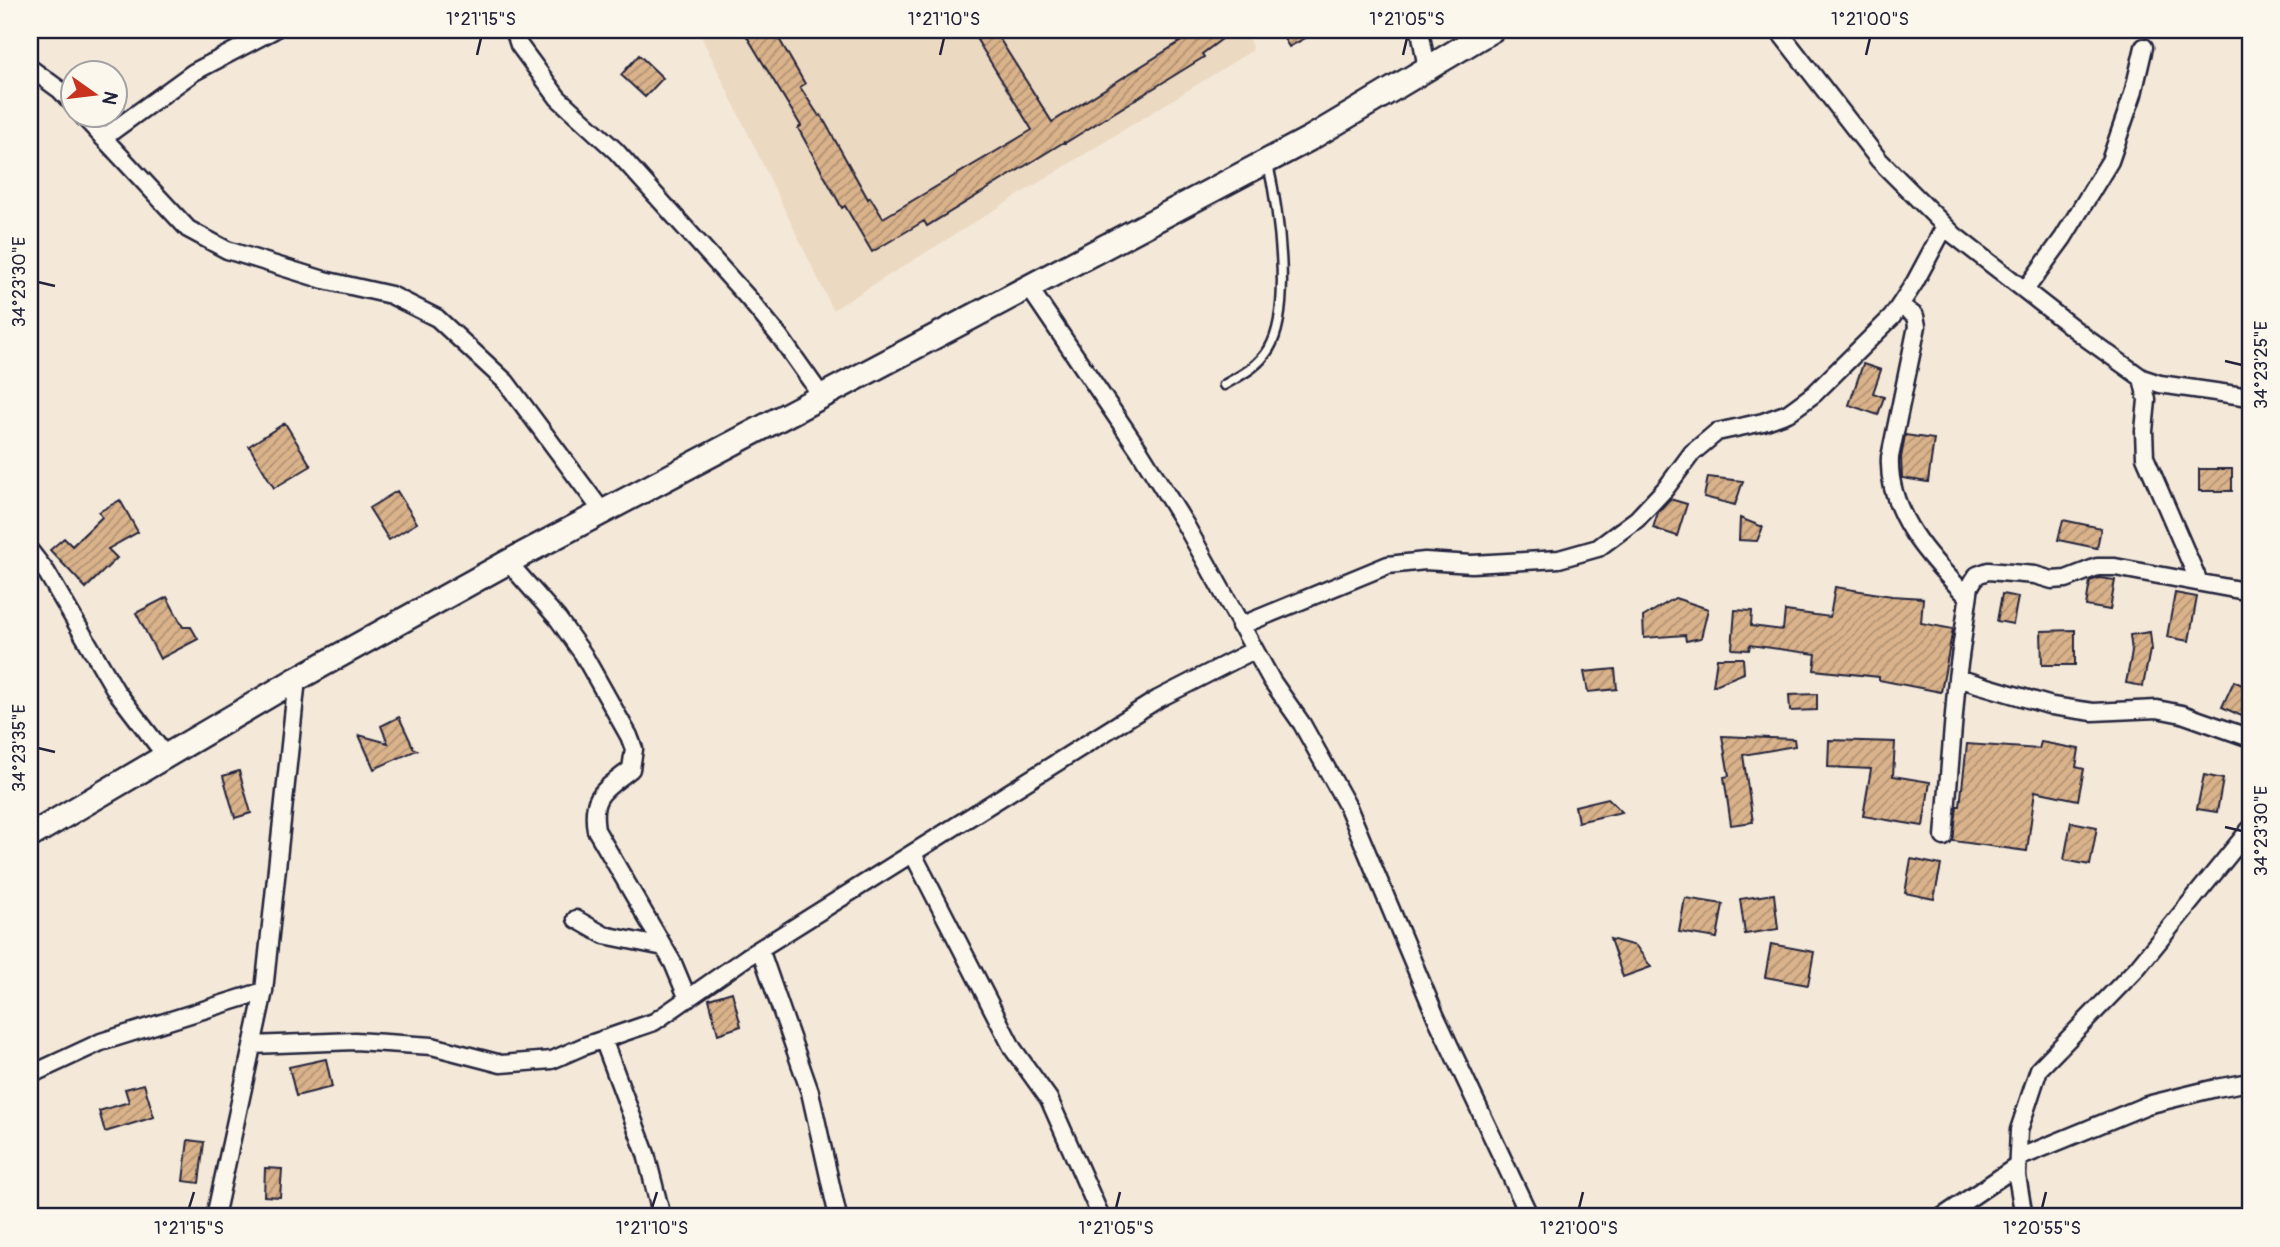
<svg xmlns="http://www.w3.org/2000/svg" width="2280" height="1247" font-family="Pangolin,sans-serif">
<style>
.built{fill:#ecd9c2}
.building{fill:url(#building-hatch);stroke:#22223b;stroke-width:2}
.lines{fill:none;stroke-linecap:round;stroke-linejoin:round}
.service-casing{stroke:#22223b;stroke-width:13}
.minor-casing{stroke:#22223b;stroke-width:21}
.secondary-casing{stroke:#22223b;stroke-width:28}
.service{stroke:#fbf7ec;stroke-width:8}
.minor{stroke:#fbf7ec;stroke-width:16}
.secondary{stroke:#fbf7ec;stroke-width:23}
.ticks{fill:none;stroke:#22223b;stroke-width:2.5}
.neatline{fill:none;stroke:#22223b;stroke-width:2.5}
.ticks-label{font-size:18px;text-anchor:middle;fill:#22223b}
</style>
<defs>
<pattern id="building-hatch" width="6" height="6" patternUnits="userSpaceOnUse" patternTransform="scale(1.75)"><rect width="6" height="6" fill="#dab38b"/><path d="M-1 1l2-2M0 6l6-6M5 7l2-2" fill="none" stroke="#b09173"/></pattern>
</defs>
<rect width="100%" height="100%" fill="#f4e9d9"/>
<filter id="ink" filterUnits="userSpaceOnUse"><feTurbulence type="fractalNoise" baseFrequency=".0143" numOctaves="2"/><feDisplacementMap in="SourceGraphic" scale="14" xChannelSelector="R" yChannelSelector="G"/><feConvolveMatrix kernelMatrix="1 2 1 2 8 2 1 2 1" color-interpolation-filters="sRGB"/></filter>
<g filter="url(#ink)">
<path class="built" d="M698,30H1246L1253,50L833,310Z"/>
<path class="building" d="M743,30H774L805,84L800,87L819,116L821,115L868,199L870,197L883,218L1032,130L971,30H994L1052,122L1199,30H1234L1202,54L1204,57L1065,143L1064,142L927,226L924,221L872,252L845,206L842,208L798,128L801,126Z
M1279,30H1320L1289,47Z
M639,55L663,78L645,97L621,75Z
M1863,364L1881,370L1873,393L1884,397L1878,415L1849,405Z
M285,423L311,466L274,488L249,446Z
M1905,435L1934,439L1928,482L1902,478L1901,458Z
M2199,469H2232V491H2199Z
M1708,477L1743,481L1735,505L1704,497Z
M397,491L417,523L389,540L369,508Z
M1670,499L1687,504L1677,536L1653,528L1658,512Z
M120,500L138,532L108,549L117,558L86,588L50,550L64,538L72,546L102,517L99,512Z
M1740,518L1763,527L1757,541L1739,540Z
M2063,520L2101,528L2097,548L2058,540Z
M2099,578L2115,580L2110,610L2086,606L2090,581Z
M1835,587L1892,596L1923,598L1921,623L1953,629L1941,692L1879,680V677L1814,670L1816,654L1750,645L1749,650L1732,649L1735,610L1752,611L1751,626L1783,630L1785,611L1830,617Z
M2175,593L2197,597L2189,641L2167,637Z
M2002,594L2018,597L2013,624L1997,621Z
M167,597L183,627H191L198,639L160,659L136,613Z
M1675,598L1708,609L1701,638L1686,641L1685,635L1644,638L1643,617Z
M2075,630V665H2042L2041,631Z
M2150,632L2152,650H2150L2143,686L2126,683L2132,652L2130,635Z
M1717,658H1743L1744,673L1713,686Z
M1615,669L1617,689L1588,692L1584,672Z
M2234,681L2250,689V720L2222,707Z
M1817,694V710L1790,711L1789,695Z
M399,717L414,749L417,750L374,769L359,735L388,743L381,726Z
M1722,736L1794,739L1795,746L1743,755L1753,822L1731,825L1724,777L1729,776Z
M1829,740L1895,742L1893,776L1930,782L1923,826L1863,816L1871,769L1828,767Z
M2041,742L2079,749L2076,767L2084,769L2078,800L2035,791L2027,851L1953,841L1957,806H1960L1967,744L2039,749Z
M239,771L251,813L235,818L223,776Z
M2204,775L2223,779L2217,812L2197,809Z
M1608,798L1622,812L1578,822L1575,806Z
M2071,822L2097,827L2090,865L2064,860Z
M1911,859L1941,865L1934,899L1905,893Z
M1774,894L1778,929L1745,934L1740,899Z
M1685,898L1723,904L1717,938L1679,932Z
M1610,939L1636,946L1651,967L1623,977Z
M1771,944L1814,952L1808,985L1765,977Z
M732,992L741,1026L718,1034L709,999Z
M326,1059L332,1087L296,1096L289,1067Z
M144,1084L154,1117L105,1132L99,1111L129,1102L125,1089Z
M188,1140L204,1142L199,1183L183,1181Z
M265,1168L282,1169L280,1197L264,1196Z"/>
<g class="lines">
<defs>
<path id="service" d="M1224,385C1241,375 1258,367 1269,349C1293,309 1278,208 1268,164"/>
<path id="minor" d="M514,30L519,45L558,98L616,151L749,299L780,337L821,395
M1420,30L1427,69
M1778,30L1879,160L1954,235L2086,338L2142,378L2160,384L2250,397
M30,68L60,90L74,105
M83,116L188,229L227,250L324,280L391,295L437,318L506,382L602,511
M103,138L194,72L274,30
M1028,286L1139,450L1185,524L1272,681L1302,724L1348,807L1436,1017L1530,1217
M2025,290L2063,238L2110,161L2133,94L2144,47
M1900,305L1915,316L1917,326L1890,457C1887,513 1930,559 1968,597
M2142,378L2147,400L2144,431L2145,457L2199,582
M30,551L47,573L116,691L165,755
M508,562L558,619L583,654L629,736L634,749L631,769C605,790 590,794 596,830L673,963L688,999
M1240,626L1388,565L1425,561L1472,564L1559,559L1598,548L1637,519L1666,488L1692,453L1717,432L1763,422L1788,413L1814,394L1892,317L1915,282L1945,226
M1957,678L2052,706L2093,712L2157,709L2182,714L2250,738
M1944,837L1957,678L1970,586L1977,575L1988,571L2035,575L2052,580L2066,579L2097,567H2115L2250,592
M913,854L1013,1049L1049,1099L1101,1217
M576,919L604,935L664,947
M760,949L810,1092L838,1217
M603,1039L646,1154L662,1217
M252,1045L355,1041L432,1046L501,1064L552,1060L584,1046L654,1022L747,957L1158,699L1254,650
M30,1075L101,1042L264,991
M2018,1158L2147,1105L2216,1088L2250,1082
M215,1217L264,991L297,679
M1942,1217L2017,1166
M2024,1217L2017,1176L2019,1130L2039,1069L2137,968L2250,829"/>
<path id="secondary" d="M30,836L297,679L508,562L1309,139L1492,30"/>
</defs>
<use href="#service" class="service-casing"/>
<use href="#minor" class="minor-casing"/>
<use href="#secondary" class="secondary-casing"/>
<use href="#service" class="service"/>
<use href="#minor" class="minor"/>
<use href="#secondary" class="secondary"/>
</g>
</g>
<path class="ticks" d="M477,55L481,38M940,55L944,38M1403,55L1407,38M1866,55L1870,38M38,282L55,286M2225,361L2242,365M38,748L55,752M2225,827L2242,831M189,1208L194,1192M652,1208L657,1192M1116,1208L1120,1192M1579,1208L1583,1192M2042,1208L2046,1192"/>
<rect width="2280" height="1247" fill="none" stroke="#fbf7ec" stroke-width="77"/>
<g transform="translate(94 94) rotate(104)"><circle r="33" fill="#fbf7ec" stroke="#a4a2a5" stroke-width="2"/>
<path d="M0-5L12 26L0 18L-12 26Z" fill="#c8321e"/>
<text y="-10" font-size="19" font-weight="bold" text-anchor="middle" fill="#22223b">N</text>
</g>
<rect x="38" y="38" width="2204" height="1170" class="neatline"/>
<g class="ticks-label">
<text x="481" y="25">1°21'15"S</text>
<text x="944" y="25">1°21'10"S</text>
<text x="1407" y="25">1°21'05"S</text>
<text x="1870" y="25">1°21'00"S</text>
<text transform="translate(19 282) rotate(-90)" y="6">34°23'30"E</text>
<text transform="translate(2261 365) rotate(-90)" y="6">34°23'25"E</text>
<text transform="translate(19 748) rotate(-90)" y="6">34°23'35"E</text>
<text transform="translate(2261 831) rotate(-90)" y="6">34°23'30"E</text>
<text x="189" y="1234">1°21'15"S</text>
<text x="652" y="1234">1°21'10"S</text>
<text x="1116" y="1234">1°21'05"S</text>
<text x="1579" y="1234">1°21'00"S</text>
<text x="2042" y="1234">1°20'55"S</text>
</g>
</svg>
